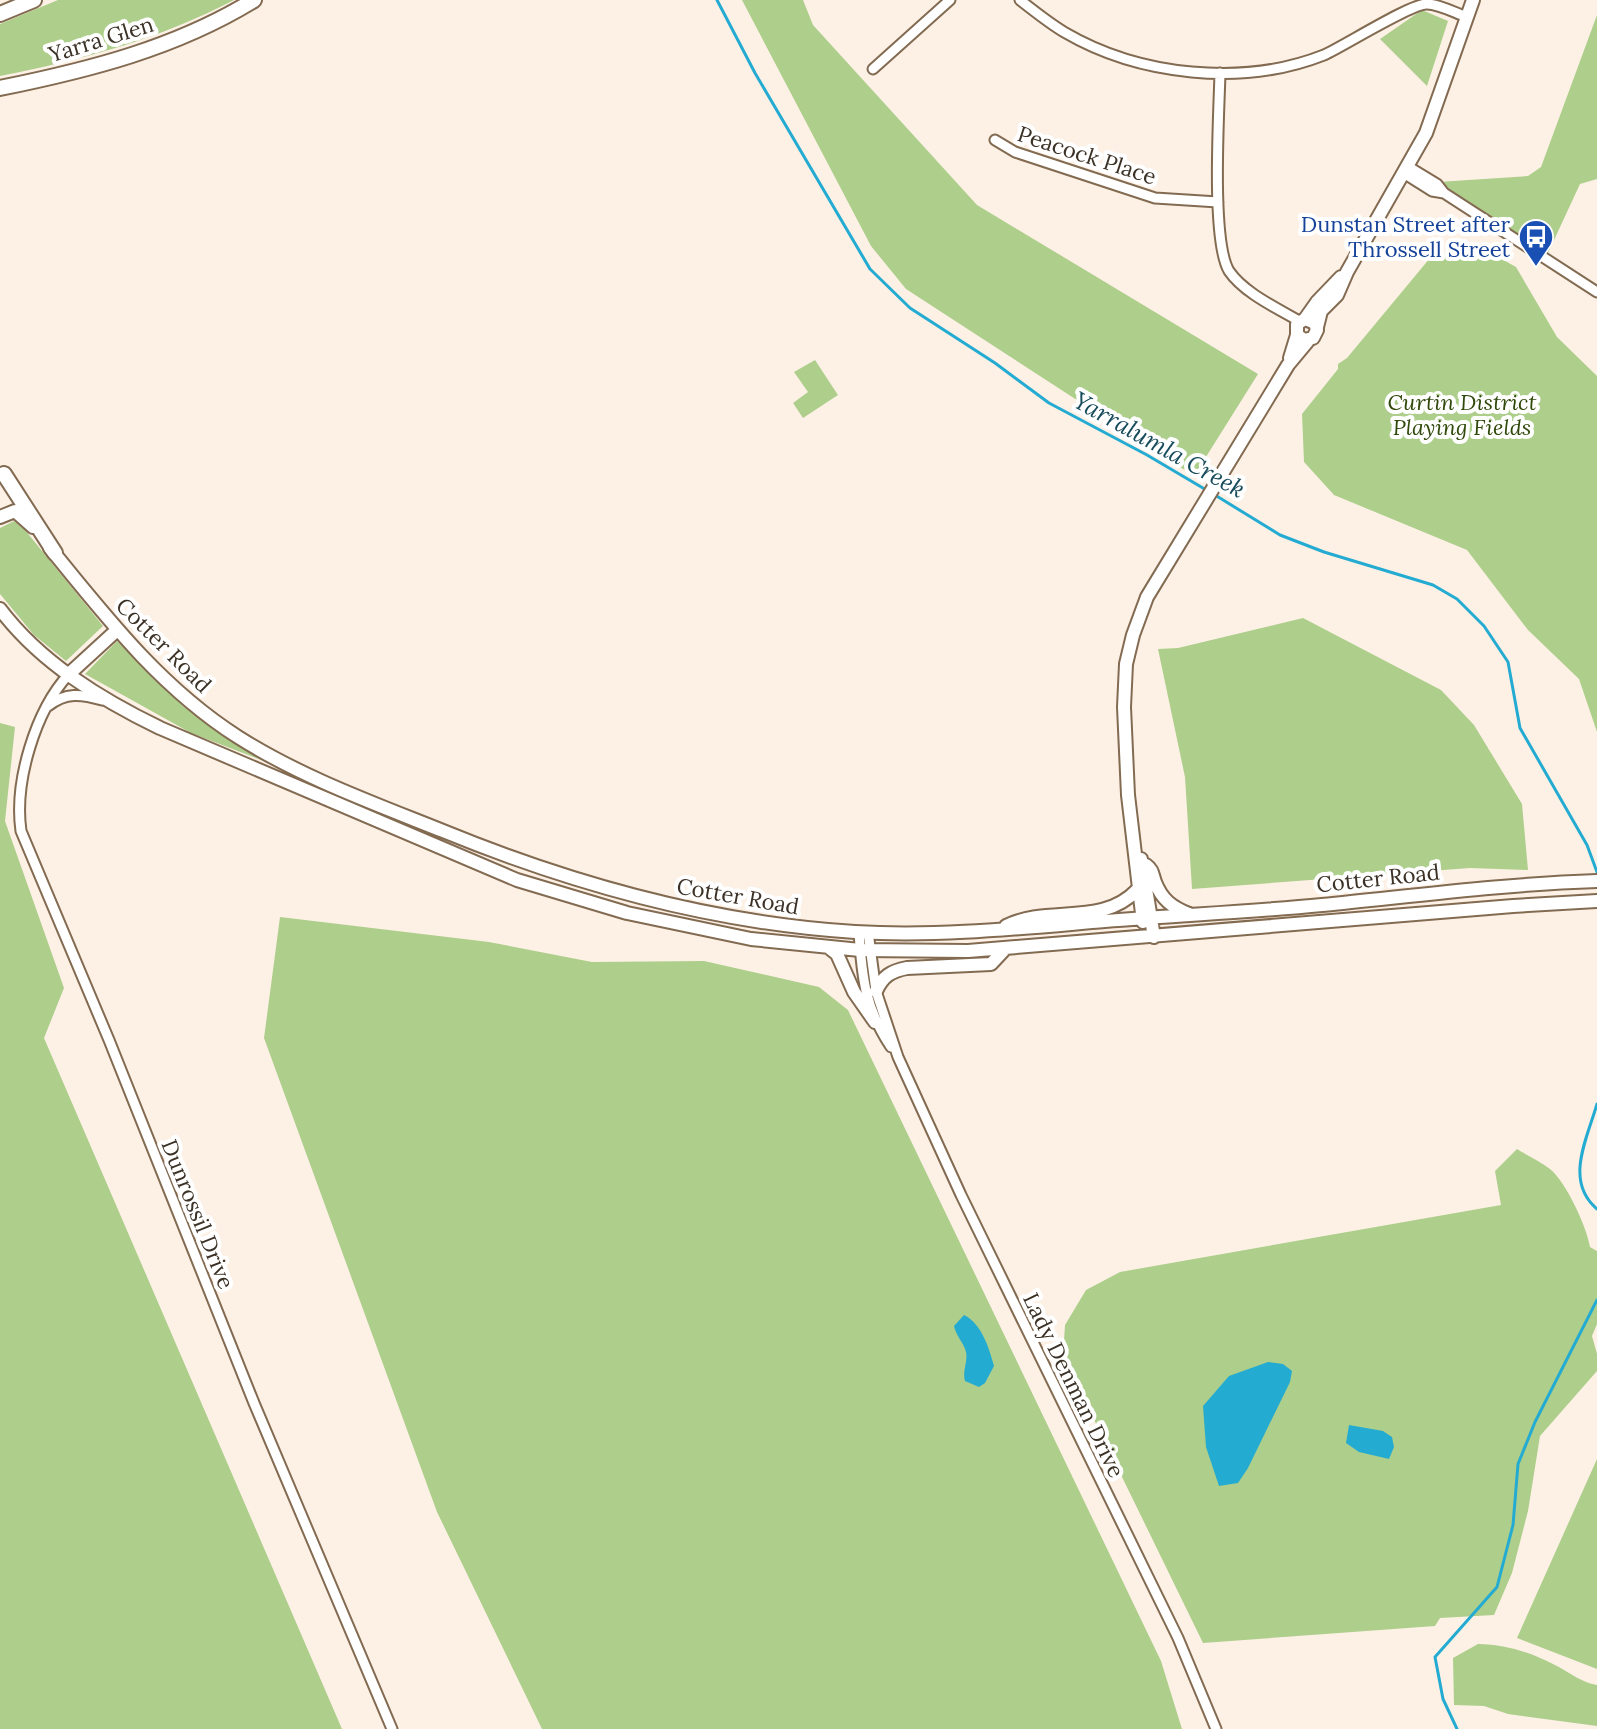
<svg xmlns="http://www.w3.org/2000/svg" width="1597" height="1729" font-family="Lora,serif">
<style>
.green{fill:#aece8b}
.water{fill:#24abd2}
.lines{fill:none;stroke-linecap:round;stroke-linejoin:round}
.stream{stroke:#24abd2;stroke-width:3}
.minor-casing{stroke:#836b52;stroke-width:13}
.major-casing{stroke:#836b52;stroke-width:16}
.highway-casing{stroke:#836b52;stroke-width:18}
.minor{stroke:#fff;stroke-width:9}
.major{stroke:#fff;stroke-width:12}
.highway{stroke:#fff;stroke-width:14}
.labels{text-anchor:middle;stroke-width:8;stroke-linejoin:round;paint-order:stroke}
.street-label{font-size:22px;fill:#3b3126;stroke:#fff}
.transit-label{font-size:22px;fill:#164399;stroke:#fff;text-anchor:end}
.park-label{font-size:22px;font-style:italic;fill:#31490b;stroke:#fff}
.water-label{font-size:24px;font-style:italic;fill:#184c5c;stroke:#fff}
</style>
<rect width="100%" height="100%" fill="#fdf1e6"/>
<path class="green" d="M58,0H234C160,39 81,60 0,76V24Z
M742,0H803L813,25L977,205L1258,374L1194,476L906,289L871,246Z
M1422,10L1448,21L1427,86L1380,39Z
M1597,15V179L1580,184L1548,253L1438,182L1528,176L1541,167Z
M1480,247L1516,267L1557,337L1597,376V732L1579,679L1528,630L1467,550L1334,495L1304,462L1302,414L1338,369V364L1347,358L1430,258Z
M815,360L838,395L803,418L793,403L808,392L794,372Z
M14,521L25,530L103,626L66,661L34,635L0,594V528Z
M1303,618L1441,690L1474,725L1522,804L1528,870L1470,868L1192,889L1185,777L1158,649L1178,648Z
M117,641L184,707L285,769L191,733L85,674Z
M0,723L15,727L5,821L64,988L44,1038L342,1729H0Z
M280,917L489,942L592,962L704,961L819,987L848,1010L1161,1661L1182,1729H542L437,1512L264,1038Z
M1517,1149C1528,1156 1540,1161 1550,1169C1566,1182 1587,1227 1590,1247L1597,1251V1324L1592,1336L1597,1354V1371L1540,1436L1528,1511L1512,1573L1494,1615L1440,1618L1435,1626L1203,1643L1063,1356L1065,1325L1086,1290L1120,1272L1501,1205L1495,1171Z
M1597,1459V1669L1517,1638Z
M1478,1644C1508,1645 1530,1652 1557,1666C1572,1674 1581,1682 1597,1685V1726L1508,1714L1484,1706L1454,1705L1453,1658Z"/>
<path class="water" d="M964,1315C982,1324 989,1348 994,1366L985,1383L979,1387L965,1381C962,1371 968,1362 966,1352C964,1343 956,1336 954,1326Z
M1268,1362L1283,1364L1292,1371L1290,1382L1248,1468L1238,1483L1219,1486L1206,1447L1203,1406L1229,1376Z
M1349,1425L1383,1431L1392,1437L1394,1447L1389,1459L1359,1452L1346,1443Z"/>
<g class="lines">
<path class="stream" d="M717,0L755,73L870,269L910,308L995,363L1049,403L1147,455L1208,491
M1215,495L1280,535L1324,552L1433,585L1457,599L1484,626L1508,662L1520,728L1587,845L1597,872
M1597,1104C1587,1139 1564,1181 1597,1209
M1457,1729L1443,1699L1435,1657L1497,1587L1513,1525L1518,1464L1535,1422L1597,1300"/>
<defs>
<path id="minor" d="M1020,0C1034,11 1049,23 1064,32C1139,76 1243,87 1324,55C1344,46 1412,3 1427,4C1439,4 1455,13 1467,17
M873,69L950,0
M1220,73C1219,113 1211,241 1229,271C1244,293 1277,308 1299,321
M995,140L1015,152L1155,198L1218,202
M1409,167L1437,184L1444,193
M1405,174L1432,191L1444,193L1597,292
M69,674C35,711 14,782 21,831L109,1040L254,1403L392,1729
M48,706C66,692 81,694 102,700
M859,932C862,978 865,1008 891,1047
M868,932L876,991L898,1057L961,1195L1178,1638L1216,1729"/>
<path id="major" d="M1305,319L1317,302L1341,277
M1317,327L1321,311L1337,295L1347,272L1426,133L1473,0
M1290,358L1297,335V324L1305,319L1315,323L1317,330L1313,338L1304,340L1297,335
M0,517L15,511L33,527
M50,548C106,617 161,688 238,737C301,777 373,803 443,831C575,885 711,923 855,932C939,937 1022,928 1105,921C1178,915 1250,912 1322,905C1414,896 1505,884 1597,881
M0,609C40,662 100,699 160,728L517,880L627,913L751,939L860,950L968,951L1513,906L1597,901
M69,674L117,630
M1141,859L1154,937
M1146,865C1153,870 1152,874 1155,882C1162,900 1172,907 1189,914
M1143,922L1128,795L1124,707L1126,664L1133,635L1147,597L1288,365L1308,341
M1006,926C1048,905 1102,927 1137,890
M828,947L837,954L854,992L875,1022
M876,991C883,976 891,971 907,968L991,964L1005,949"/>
<path id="highway" d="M0,14L34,0
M0,88C89,70 176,48 254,0
M4,474L55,553"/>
</defs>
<use href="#minor" class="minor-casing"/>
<use href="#major" class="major-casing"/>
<use href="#highway" class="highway-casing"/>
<use href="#minor" class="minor"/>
<use href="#major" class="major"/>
<use href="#highway" class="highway"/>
</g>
<defs>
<symbol id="bus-pin" viewBox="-11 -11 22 30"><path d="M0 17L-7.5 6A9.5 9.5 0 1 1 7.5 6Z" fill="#1a4fb4" stroke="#fff"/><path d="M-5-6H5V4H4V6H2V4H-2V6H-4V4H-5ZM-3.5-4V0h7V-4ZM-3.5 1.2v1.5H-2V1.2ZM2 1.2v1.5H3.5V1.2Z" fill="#fff"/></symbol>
</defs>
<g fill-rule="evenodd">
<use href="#bus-pin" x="1516" y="217" width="40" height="54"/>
</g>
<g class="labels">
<g class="street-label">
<text transform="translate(101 39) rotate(-17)" y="8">Yarra Glen</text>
<text transform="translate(1087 155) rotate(18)" y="8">Peacock Place</text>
<text transform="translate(164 645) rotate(45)" y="8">Cotter Road</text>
<text transform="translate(1378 878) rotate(-6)" y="8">Cotter Road</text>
<text transform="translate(738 896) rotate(10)" y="8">Cotter Road</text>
<text transform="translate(198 1214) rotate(68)" y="8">Dunrossil Drive</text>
<text transform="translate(1074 1385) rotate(64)" y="8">Lady Denman Drive</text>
</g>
<g class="transit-label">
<text x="1510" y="232">Dunstan Street after<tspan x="1510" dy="25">Throssell Street</tspan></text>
</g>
<g class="park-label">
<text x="1462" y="410">Curtin District<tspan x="1462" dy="25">Playing Fields</tspan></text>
</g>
<g class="water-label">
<text transform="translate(1159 445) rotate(29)" y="8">Yarralumla Creek</text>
</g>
</g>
</svg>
